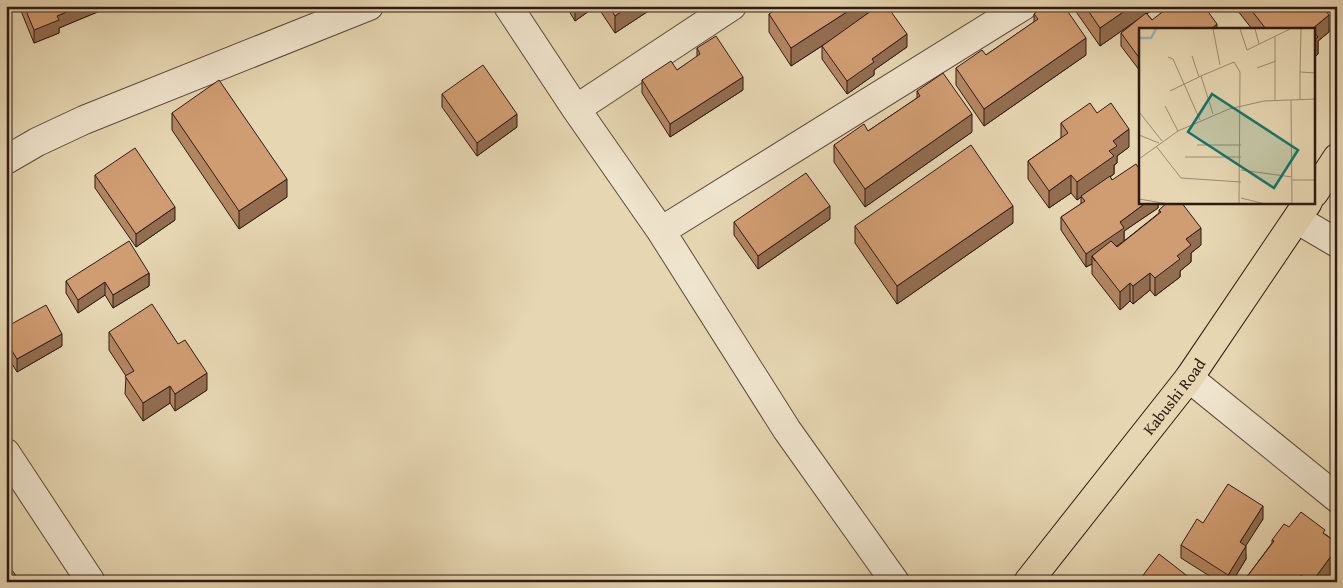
<svg xmlns="http://www.w3.org/2000/svg" width="1343" height="588" font-family="'Gentium Book Plus',serif">
<style>
.lines{fill:none;stroke-linecap:round;stroke-linejoin:round}
.minor-casing{stroke:#5d493b;stroke-width:30}
.major-casing{stroke:#2f1a13;stroke-width:30}
.minor{stroke:#efe4cd;stroke-width:28}
.major{stroke:#e6d6b2;stroke-width:28}
.wall{fill:#b38662;stroke:#2f1a13}
.shaded-wall{fill:#926d50;stroke:#2f1a13}
.building{fill:#d09c72;stroke:#2f1a13}
.labels{text-anchor:middle;stroke-width:4.5;stroke-linejoin:round;paint-order:stroke}
.street-label{font-size:16px;fill:#2f1a13;stroke:#efe4cd}
.inset-river{fill:none;stroke:#97b8b2;stroke-width:2.5}
.inset-road{fill:none;stroke:#9d8b72;stroke-width:1}
.view{fill:#0f766e;fill-opacity:0.15;stroke:#0f766e;stroke-width:2.5}
.inset-edge{fill:none;stroke:#2f1a13;stroke-width:2.5}
</style>
<rect width="100%" height="100%" fill="#e6d6b2"/>
<filter id="stains"><feTurbulence type="fractalNoise" baseFrequency=".004" numOctaves="4"/><feColorMatrix values="0 0 0 0 .2 0 0 0 0 .09 0 0 0 0 .02 0 0 0 .5 -.17"/></filter>
<radialGradient id="worn" r=".72"><stop offset=".6" stop-color="#630" stop-opacity="0"/><stop offset="1" stop-color="#630" stop-opacity=".3"/></radialGradient>
<g class="lines">
<defs>
<path id="minor" d="M508,6L576,109L661,231L787,430L895,582
M576,109L732,6
M6,160L37,142L84,120L369,6
M1298,220L1337,243
M661,231L1023,6
M1189,378L1337,498
M6,453L91,582"/>
<g id="major">
<path d="M1314,193L1337,158"/>
<path id="s1" d="M1028,582L1189,378L1308,202"/>
</g>
</defs>
<use href="#minor" class="minor-casing"/>
<use href="#major" class="major-casing"/>
<use href="#minor" class="minor"/>
<use href="#major" class="major"/>
</g>
<path class="wall" d="M19,6H107V8L59,28V33L34,43Z
M566,6H596L575,21Z
M597,6H653V8L615,33Z
M1072,6H1157L1147,14L1152,20L1217,29H1140V71L1121,46V33L1137,20L1100,46Z
M1234,6H1336L1327,13L1329,32L1318,41V54L1314,58V29H1252Z
M769,14L907,47L874,70V75L847,94L822,59V46L791,66L769,32Z
M1034,14L1086,55L984,126L956,85V68L986,55L1034,22Z
M697,48L743,90L670,137L642,93V80L677,70L697,57Z
M917,91L972,132L865,207L834,162V145L868,131L917,98Z
M442,94L517,127L477,156L442,107Z
M172,113L287,197L239,229L172,130Z
M1097,113L1129,147L1117,156V163L1114,165V174L1110,177L1112,180L1158,202V208L1124,231V241L1159,213V210L1201,245L1191,253V262L1180,271V277L1155,296L1150,290L1133,304L1130,301L1120,310L1092,274V264L1086,267L1061,230V217L1081,204V197L1077,200L1071,193L1049,208L1028,179V161L1061,138V123Z
M95,175L175,220L136,247L95,188Z
M830,219L758,269L734,235V222Z
M1013,223L897,304L855,243V226Z
M149,273V286L113,308L105,295L78,313L66,293V281Z
M6,327L62,346L17,372L6,354Z
M109,332L207,390L175,411L170,403L143,421L125,394L126,376L109,350Z
M1263,519L1245,546L1246,559L1232,582H1219L1181,558V545L1203,523Z
M1289,527L1325,534L1337,543V566L1325,582H1243L1272,543V540Z"/>
<path class="shaded-wall" d="M81,6H107V8L59,28V33L34,43V30L57,16Z
M575,6H596L575,21Z
M629,6H653V8L615,33V16Z
M856,6H883L791,66V48Z
M1132,6H1157L1100,46V28Z
M1319,6H1336L1319,20Z
M1329,15V32L1318,41V54L1314,58V29H1312Z
M1217,24V29H1211Z
M907,34V47L874,70V75L847,94V81L872,59Z
M1086,38V55L984,126V109Z
M743,77V90L670,137V124Z
M517,114V127L477,156V143Z
M972,114V132L865,207V189Z
M1129,129V147L1117,156V163L1114,165V174L1077,200V182L1109,151L1113,141Z
M1071,175V193L1049,208V191Z
M287,179V197L239,229V211Z
M1147,202H1158V208L1124,231V241L1095,261L1092,256V264L1086,267V254L1120,222Z
M830,206V219L758,269V256Z
M1013,206V223L897,304V286Z
M175,207V220L136,247V234Z
M1201,228V245L1191,253V262L1180,271V277L1155,296V278L1177,256L1186,239Z
M149,273V286L113,308V295Z
M1150,273V290L1133,304V286Z
M105,282V295L78,313V300Z
M1130,283V301L1120,310V292Z
M62,334V346L17,372V359Z
M207,373V390L175,411V394Z
M170,386V403L143,421V403Z
M1263,506V519L1240,555V542Z
M1246,546V559L1232,582H1228V575Z
M1337,548V566L1325,582H1312Z
M1301,575V582H1297V580Z"/>
<path class="building" d="M24,6H81L57,16L59,20L34,30Z
M609,6H629L615,16Z
M781,6H856L791,48L769,14Z
M878,6H887L907,34L872,59L874,62L847,81L822,46Z
M1044,6H1064L1086,38L984,109L956,68L982,50L986,55L1038,19L1034,14Z
M1085,6H1132L1100,28Z
M1170,6H1204L1217,24L1211,29H1140V59L1121,33L1146,13L1152,20Z
M1248,6H1322L1329,15L1312,29H1266Z
M1314,32L1318,37L1314,40Z
M716,36L743,77L670,124L642,80L671,61L677,70L700,54L697,48Z
M483,65L517,114L477,143L442,94Z
M943,73L972,114L865,189L834,145L864,124L868,131L920,96L917,91Z
M219,80L287,179L239,211L172,113Z
M1090,103L1097,113L1111,103L1129,129L1113,141L1117,146L1109,151L1114,156L1077,182L1071,175L1049,191L1028,161L1068,133L1061,123Z
M971,145L1013,206L897,286L855,226Z
M135,148L175,207L136,234L95,175Z
M1136,164L1140,170V202H1147L1120,222L1124,228L1086,254L1061,217L1085,201L1081,196L1110,176L1112,180Z
M806,173L830,206L758,256L734,222Z
M1168,202H1181L1201,228L1186,239L1191,245L1177,256L1180,259L1155,278L1150,273L1133,286L1130,283L1120,292L1092,256L1111,241L1117,247L1161,212L1159,210Z
M129,241L149,273L113,295L105,282L78,300L66,281Z
M152,304L178,344L185,340L207,373L175,394L170,386L143,403L125,376L134,371L109,332Z
M46,305L62,334L17,359L6,341V327Z
M1228,484L1263,506L1240,542L1246,546L1228,575L1181,545L1197,519L1203,523Z
M1301,512L1325,530L1323,533L1337,543V548L1312,582H1310L1301,575L1297,580L1299,582H1243L1274,541L1272,540L1284,524L1289,527Z
M1159,554L1195,582H1138Z
M6,561L20,582H6Z
M1337,574V582H1329Z"/>
<g class="labels">
<g class="street-label">
<text dy="6" stroke="none"><textPath href="#s1" startOffset="236">Kabushi Road</textPath></text>
</g>
</g>
<g transform="translate(1139 28)">
<rect width="176" height="176" fill="#e6d6b2"/>
<path class="inset-river" d="M0,10H12L17,1"/>
<path class="inset-road" d="M74,1L81,37M101,1L108,22L151,1M116,1L120,16M162,1L161,44L177,45M136,9V72M53,28L60,49M29,29L34,31L61,92M118,40L137,33M31,63L62,48M161,71V44M152,72L153,176M26,78L39,103M1,85L23,113M74,86L62,48L95,34L101,44L100,176M0,107L20,115M58,117H102M17,118L42,150L102,154M46,129H102M0,131L39,103L90,81L125,73L177,71M102,142L153,149M153,152H177M102,170L126,176M0,171L29,176"/>
<path class="view" d="M73,66L159,122L135,160L49,104Z"/>
<rect width="176" height="176" class="inset-edge"/>
</g>
<rect width="1343" height="588" fill="none" stroke="#e6d6b2" stroke-width="25"/>
<rect x="8" y="8" width="1328" height="573" fill="none" stroke="#2f1a13" stroke-width="2.5"/>
<rect x="12" y="12" width="1318" height="563" fill="none" stroke="#2f1a13"/>
<rect width="100%" height="100%" filter="url(#stains)"/>
<rect width="100%" height="100%" fill="url(#worn)"/>
</svg>
